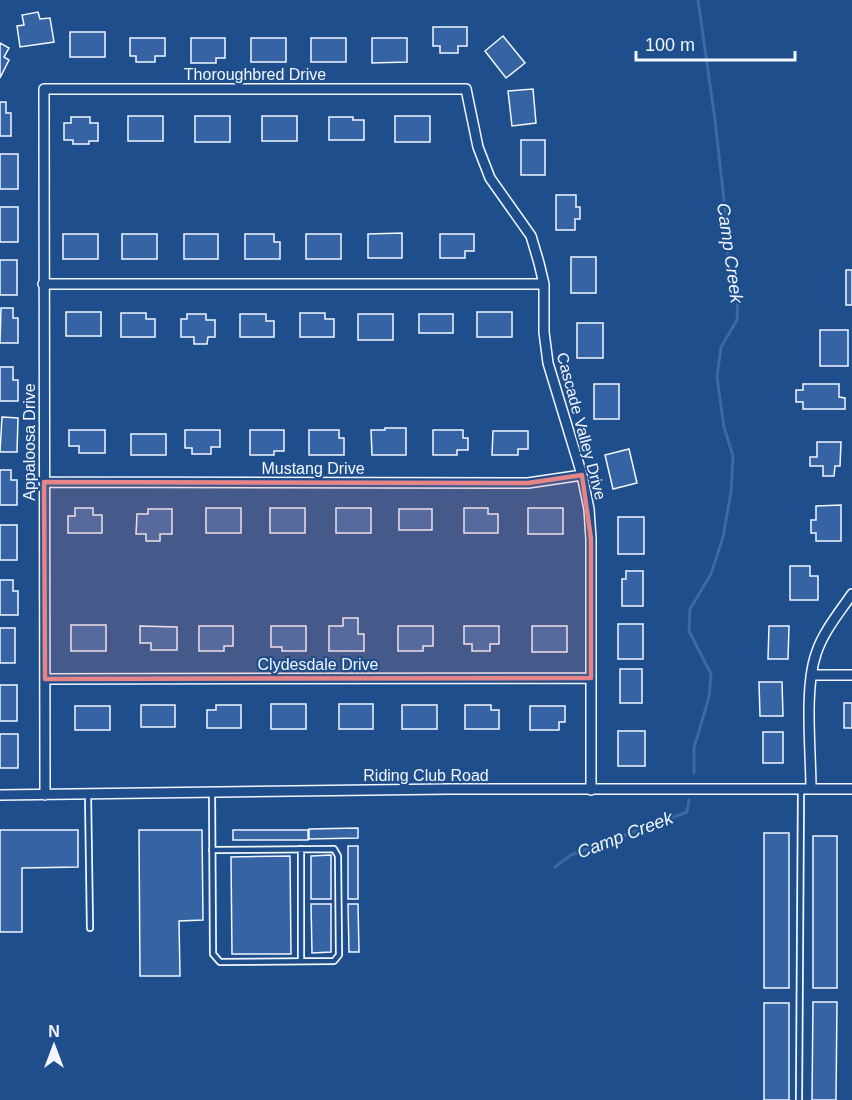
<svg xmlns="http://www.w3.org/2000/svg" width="852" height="1100" font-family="Arial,sans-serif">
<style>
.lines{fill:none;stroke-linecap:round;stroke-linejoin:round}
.stream{stroke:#3b69a3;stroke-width:3}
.building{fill:#3563a3;stroke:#f2f6ff;stroke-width:1.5}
.service-casing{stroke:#f2f6ff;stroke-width:8}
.minor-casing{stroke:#f2f6ff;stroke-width:12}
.service{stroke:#1f4e8c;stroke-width:4.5}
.minor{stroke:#1f4e8c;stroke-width:9}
.marked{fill:#e38589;fill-opacity:0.2;stroke:#e38589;stroke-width:4.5;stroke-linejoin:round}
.labels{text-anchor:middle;stroke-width:4.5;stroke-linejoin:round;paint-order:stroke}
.street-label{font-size:16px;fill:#f2f6ff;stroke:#1f4e8c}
.water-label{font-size:18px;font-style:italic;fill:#f2f6ff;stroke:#1f4e8c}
</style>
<rect width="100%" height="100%" fill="#1f4e8c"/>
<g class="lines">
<path class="stream" d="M694,773V748L709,697L711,674L689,631L690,609L711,574L723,537L731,492L733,456L724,427L717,377L721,347L737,320L738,294L728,267L725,209L715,120L698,0
M555,867L571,855L687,812L689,800"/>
</g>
<path class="building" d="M38,12L40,19L50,18L54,42L20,47L17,26L24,25L22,15Z
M433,27H467V46H458V53H440V46H433Z
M70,32H105V57H70Z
M503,36L525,63L506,78L485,51Z
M130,38H165V56H155V62H136V56H130Z
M191,38H225V58H216V63H191Z
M251,38H286V62H251Z
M311,38H346V62H311Z
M372,38H407V62L372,63Z
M0,43L9,48L4,57L9,60L0,78Z
M533,89L536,123L512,126L508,91Z
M0,102H6V113H11V136H0Z
M128,116H163V141H128Z
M195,116H230V142H195Z
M262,116H297V141H262Z
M395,116H430V142H395Z
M71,117H90V123H98V141H89V144H73V140H64V123H71Z
M329,117H353V120H364V140H329Z
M521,140H545V175H521Z
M0,154H18V189H0Z
M556,195H576V207H580V219H575V230H556Z
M0,207H18V242H0Z
M402,233V258H368V234Z
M63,234H98V259H63Z
M122,234H157V259H122Z
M184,234H218V259H184Z
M245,234H274V242H280V259H245Z
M306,234H341V259H306Z
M440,234H474V251H465V258H440Z
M571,257H596V293H571Z
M0,260H17V295H0Z
M846,270H852V305H846Z
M1,308H13V318H18V343H0Z
M66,312H101V336H66Z
M477,312H512V337H477Z
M121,313H146V319H155V337H121Z
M300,313H325V319H334V337H300Z
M187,314H206V320H215V337H208L207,344H194V337H181V319H187Z
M240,314H266V321H274V337H240Z
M358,314H393V340H358Z
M419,314H453V333H419Z
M577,323H603V358H577Z
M820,330H848V366H820Z
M0,367H13V380H18V401H0Z
M594,384H619V419H594Z
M803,384H839V397L845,398V409H803V402H796V390H803Z
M2,417L18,418L17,452H0Z
M385,428H406V455H372L371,430H385Z
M69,430H105V453H79V446H69Z
M185,430H220V447H211V454H192V448H185Z
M250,430H284V451H274V455H250Z
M309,430H339V438H344V455H309Z
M433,430H463V438H468V450H457V455H433Z
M493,431H528V449H518V455H492Z
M131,434H166V455H131Z
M817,442H841L840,466H835L834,476H823V466H810V457H817Z
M629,449L637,483L613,489L605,455Z
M0,470H11V480H17V505H0Z
M841,505V541H816V533H811V520H816V506Z
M75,508H93V515H102V533H68V516H75Z
M206,508H241V533H206Z
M270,508H305V533H270Z
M336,508H371V533H336Z
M464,508H488V514H498V533H464Z
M528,508H563V534H528Z
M148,509H172V534H160V541H146V534H136L137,514H148Z
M399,509H432V530H399Z
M618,517H644V554H618Z
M0,525H17V560H0Z
M790,566H810V576H818V600H790Z
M626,571H643V606H622V579H626Z
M0,580H13V591H18V615H0Z
M343,618H358V634H364V651H329V626H343Z
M618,624H643V659H618Z
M71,625H106V651H71Z
M140,626L177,627V650H151V643H140Z
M199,626H233V646H224V651H199Z
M271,626H306V651H282V647H271Z
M398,626H433V646H423V651H398Z
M464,626H499V644H490V651H472V644H464Z
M532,626H567V652H532Z
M769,626H789L788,659H768Z
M0,628H15V663H0Z
M620,669H642V703H620Z
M759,682H782L783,716H760Z
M0,685H17V721H0Z
M844,703H852V728H844Z
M271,704H306V729H271Z
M339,704H373V729H339Z
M141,705H175V727H141Z
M216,705H241V728H207V710H216Z
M402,705H437V729H402Z
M465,705H491V710H499V729H465Z
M75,706H110V730H75Z
M530,706H565V722H559V730H530Z
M618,731H645V766H618Z
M763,732H783V763H763Z
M0,734H18V768H0Z
M358,828V838L309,839V829Z
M0,830H78V867L22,868V932H0Z
M139,830H202L203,920L179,921L180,976H140Z
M233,830H308V840H233Z
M764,833H789V988H764Z
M813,836H837V988H813Z
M348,846H358V899H348Z
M331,855V899H311V856Z
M290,856L291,954H232L231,857Z
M311,904H331V952L312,953Z
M348,904H358L359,952H349Z
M813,1002H837L836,1100H812Z
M764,1003H789V1100H764Z"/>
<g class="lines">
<defs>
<path id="service" d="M88,794L90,928
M212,850L334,849L338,856L339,955L334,961L220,962L213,954L212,792
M301,961V849
M799,1100L801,790"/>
<path id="minor" d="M43,284H544
M44,482L528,483L582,475
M811,675H852
M45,679L591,678
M811,789C811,751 804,689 816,654C823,632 839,613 852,594
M0,795L447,789H852
M45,795L44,89H466L478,147L490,178L531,236L539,263L544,284V332L548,363L582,475L589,509L591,539V790"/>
</defs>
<use href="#service" class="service-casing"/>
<use href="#minor" class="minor-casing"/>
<use href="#service" class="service"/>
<use href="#minor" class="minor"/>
</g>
<path class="marked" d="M582,475L591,539V678L45,679L44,482L528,483Z"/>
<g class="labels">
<g class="street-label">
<text x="255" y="80">Thoroughbred Drive</text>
<text transform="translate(582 426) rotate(75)" y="6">Cascade Valley Drive</text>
<text transform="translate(29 442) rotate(-90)" y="6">Appaloosa Drive</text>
<text x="313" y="474">Mustang Drive</text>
<text x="318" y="670">Clydesdale Drive</text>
<text x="426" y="781">Riding Club Road</text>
</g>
<g class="water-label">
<text transform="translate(730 253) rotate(82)" y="6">Camp Creek</text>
<text transform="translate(625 835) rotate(-21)" y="6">Camp Creek</text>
</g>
</g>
<g transform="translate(54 1046)" stroke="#1f4e8c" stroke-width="4.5" paint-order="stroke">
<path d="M0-4.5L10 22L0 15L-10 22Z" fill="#f2f6ff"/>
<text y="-9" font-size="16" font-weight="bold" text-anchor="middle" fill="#f2f6ff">N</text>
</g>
<path d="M636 51v9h159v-9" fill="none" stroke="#f2f6ff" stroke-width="3"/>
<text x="645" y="51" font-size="18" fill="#f2f6ff" stroke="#1f4e8c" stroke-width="4.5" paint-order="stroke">100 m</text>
</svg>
